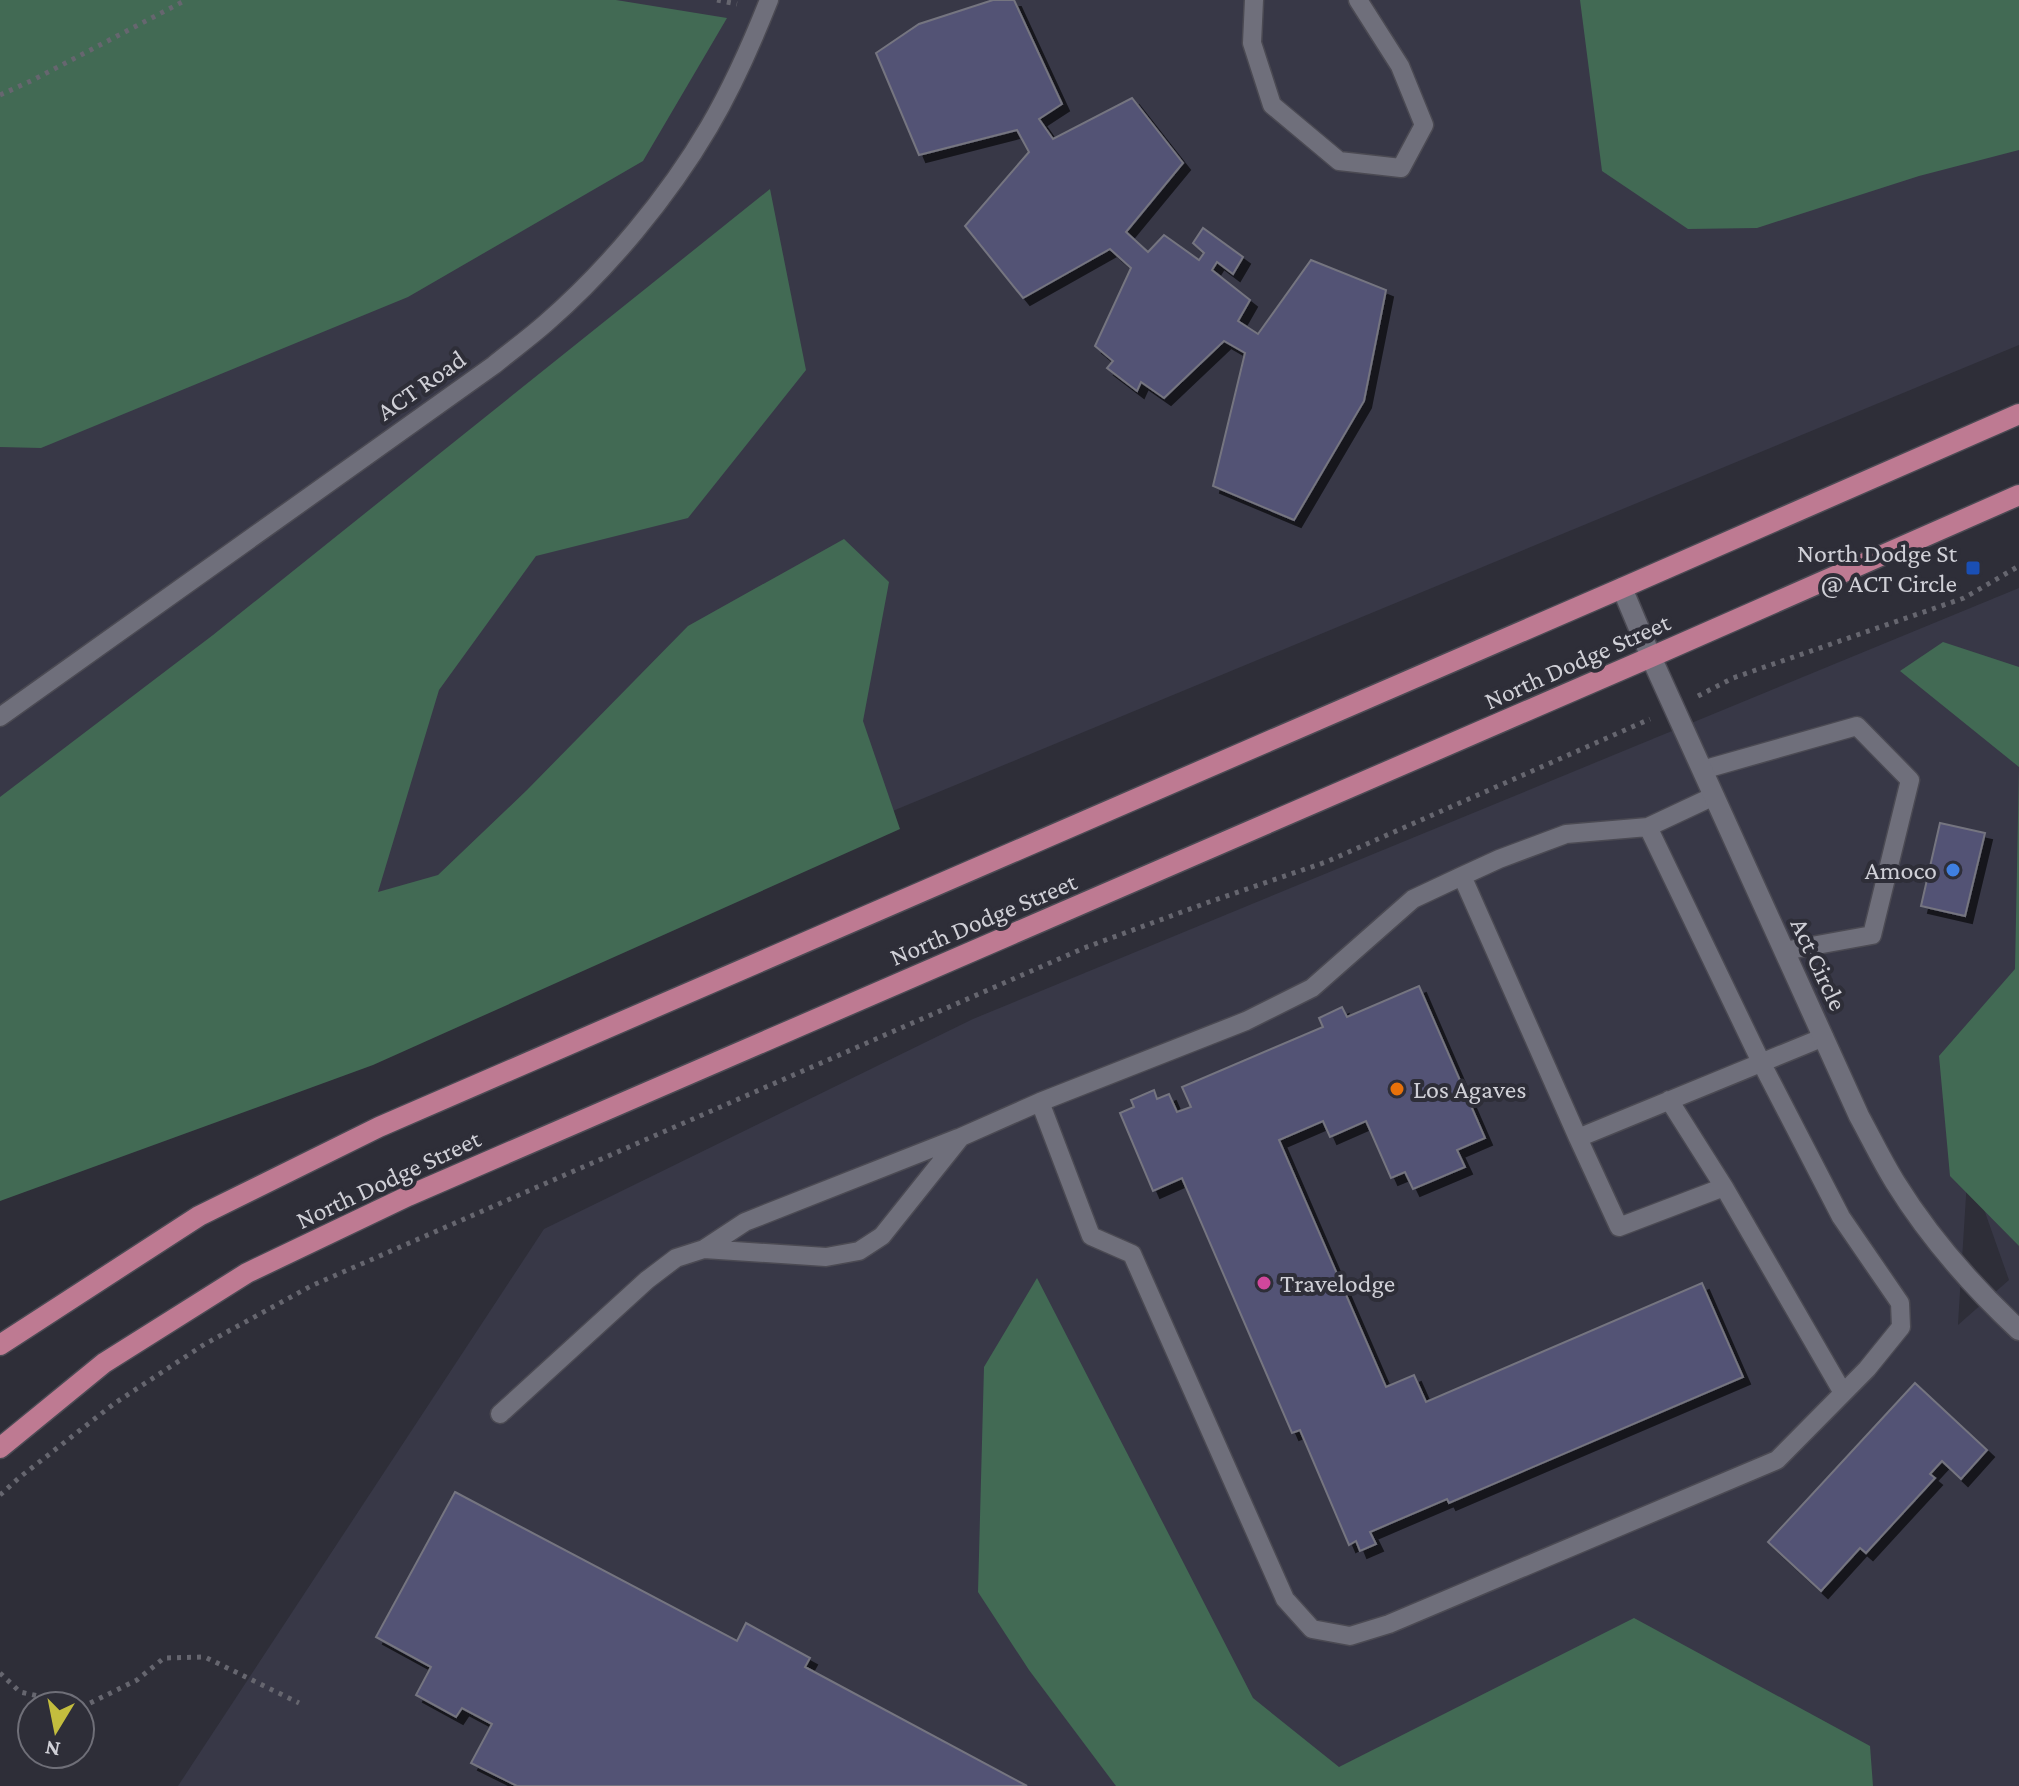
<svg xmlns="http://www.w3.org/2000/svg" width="2019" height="1786" font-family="'Crimson Pro',serif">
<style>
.built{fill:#383847;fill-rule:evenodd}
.forest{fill:#426a54}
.building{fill:#535275;stroke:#757580;stroke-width:2;filter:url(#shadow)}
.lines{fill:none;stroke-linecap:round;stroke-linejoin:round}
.service-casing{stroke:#4b4a53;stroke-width:21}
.minor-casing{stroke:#4b4a53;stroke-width:23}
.primary-casing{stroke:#4b4a53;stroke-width:23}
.path{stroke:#66666f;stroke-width:5;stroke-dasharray:4 6;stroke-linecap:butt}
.service{stroke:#6f6f7b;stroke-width:18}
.minor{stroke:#6f6f7b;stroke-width:20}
.primary{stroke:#be7a92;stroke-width:20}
.transit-dot{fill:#1a4fb4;stroke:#2e2e38;stroke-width:3}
.shop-dot{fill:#3f7fe0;stroke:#2e2e38;stroke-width:3}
.food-dot{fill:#e8710a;stroke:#2e2e38;stroke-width:3}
.hotel-dot{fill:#d1479c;stroke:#2e2e38;stroke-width:3}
.labels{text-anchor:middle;stroke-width:8;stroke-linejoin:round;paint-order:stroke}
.street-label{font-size:26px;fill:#d0d0d7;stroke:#2e2e38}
.poi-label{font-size:26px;fill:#d0d0d7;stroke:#2e2e38;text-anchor:end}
</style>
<defs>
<filter id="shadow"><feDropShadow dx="7" dy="7" stdDeviation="0" flood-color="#0009"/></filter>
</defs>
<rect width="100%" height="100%" fill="#2e2e38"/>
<path class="built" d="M0,0H2019V345L506,971L0,1170Z
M2019,588V1786H178L544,1229L973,1019ZM1968,1164L2009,1280L1958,1325V1324Z"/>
<path class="forest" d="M0,0H616L727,18L643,161L408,297L41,448L0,447Z
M1580,0H2019V150L1919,176L1757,228L1688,229L1602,171Z
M770,189L806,370L688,518L536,556L439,690L378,892L438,875L527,790L688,626L844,539L889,582L863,721L900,829L373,1065L0,1201V797L213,635Z
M1943,642L2019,667V1246L1950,1176L1939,1056L2015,969L2019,767L1900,671Z
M1037,1278L1253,1698L1339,1767L1634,1618L1870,1746L1873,1786H1116L1029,1670L978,1592L984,1367Z"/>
<path class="building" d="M993,0H1014L1062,104L1039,119L1053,139L1132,98L1183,163L1126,232L1148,252L1164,235L1199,260L1204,253L1193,243L1203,228L1243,257L1233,274L1217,262L1212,270L1250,300L1238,321L1258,334L1311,260L1386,290L1364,401L1294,520L1213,486L1245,353L1224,341L1164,398L1141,382L1137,391L1107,368L1113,361L1095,346L1131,268L1110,249L1023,298L965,226L1029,152L1017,130L919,155L876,53L919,24Z
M1940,823L1985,833L1965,916L1921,906Z
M1419,986L1485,1138L1457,1150L1465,1167L1413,1189L1405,1172L1391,1178L1366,1121L1330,1137L1323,1121L1279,1140L1386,1387L1414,1375L1426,1402L1702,1283L1743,1377L1449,1503L1447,1499L1370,1532L1376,1544L1360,1551L1356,1541L1349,1545L1300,1430L1292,1433L1182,1178L1153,1191L1120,1113L1134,1107L1131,1100L1154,1090L1157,1099L1169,1094L1177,1112L1191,1107L1182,1087L1323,1027L1319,1018L1342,1007L1347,1017Z
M1915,1383L1987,1450L1961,1479L1942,1461L1930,1474L1935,1478L1866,1553L1860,1548L1821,1591L1768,1542Z
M455,1492L737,1641L746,1623L810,1658L805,1667L1027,1786H517L471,1763L492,1724L462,1708L456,1717L416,1695L431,1667L376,1637Z"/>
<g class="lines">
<defs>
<path id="service" d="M1254,0L1252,43L1272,105L1339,161L1401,168L1424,125L1400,66L1358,0
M0,717L494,365C511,351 529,338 546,323C608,269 668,197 709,127C733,86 752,43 769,0
M1702,770L1857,726L1910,780L1872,935L1784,951
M1462,876L1578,1138L1824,1037
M1040,1102L1091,1236L1132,1254L1285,1599L1312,1629L1350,1636L1389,1624L1777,1460L1867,1369L1901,1327L1900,1303L1841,1217L1761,1062L1648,827
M1578,1138L1619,1227L1724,1187L1669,1100
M1724,1187L1843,1393
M704,1249L745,1222L958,1138
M500,1414L647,1280L676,1258L704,1249L826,1257L859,1251L882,1236L961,1137L1040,1102L1246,1021L1312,988L1413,899L1462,876L1499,859L1566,834L1648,827L1714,796"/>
<path id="minor" d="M1622,588L1651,657L1859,1116C1871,1138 1882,1161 1895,1182C1929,1237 1972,1286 2019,1330"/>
<path id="primary" d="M0,1345L199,1216L379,1127L1622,588L2019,414
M0,1448L104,1363L247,1273L408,1196L1651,657L2019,495"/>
</defs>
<use href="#service" class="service-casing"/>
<use href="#minor" class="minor-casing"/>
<use href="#primary" class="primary-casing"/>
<path class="path" d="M717,0L737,4
M0,95L33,80L186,0
M1698,696L1733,678L1964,598L2019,566
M0,1495L20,1477L115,1403L205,1344L311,1286L1084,948L1209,902L1326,862L1650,719
M0,1673L20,1692L84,1706L137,1680L164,1658L205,1657L299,1703"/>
<use href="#service" class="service"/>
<use href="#minor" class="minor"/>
<use href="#primary" class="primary"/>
</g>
<rect class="transit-dot" x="1965" y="560" width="16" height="16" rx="4"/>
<circle class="shop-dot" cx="1953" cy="870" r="8"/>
<circle class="food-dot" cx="1397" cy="1089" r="8"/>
<circle class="hotel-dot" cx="1264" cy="1283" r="8"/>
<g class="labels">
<g class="street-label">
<text transform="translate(421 385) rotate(-35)" y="9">ACT Road</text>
<text transform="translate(1577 661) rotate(-24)" y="9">North Dodge Street</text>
<text transform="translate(983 919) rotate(-23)" y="9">North Dodge Street</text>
<text transform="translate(1819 964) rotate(65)" y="9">Act Circle</text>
<text transform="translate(388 1179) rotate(-25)" y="9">North Dodge Street</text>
</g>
<g class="poi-label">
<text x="1957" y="562">North Dodge St<tspan x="1957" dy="30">@ ACT Circle</tspan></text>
<text x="1937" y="879">Amoco</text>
<text x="1413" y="1098" text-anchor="start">Los Agaves</text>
<text x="1280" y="1292" text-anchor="start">Travelodge</text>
</g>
</g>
<g transform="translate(56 1730) rotate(190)"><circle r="38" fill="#2e2e38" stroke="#6f6f78" stroke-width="2"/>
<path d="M0-6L14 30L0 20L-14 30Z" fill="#c3bd3e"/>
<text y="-12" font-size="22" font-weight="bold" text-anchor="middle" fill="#d0d0d7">N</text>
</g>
</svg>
